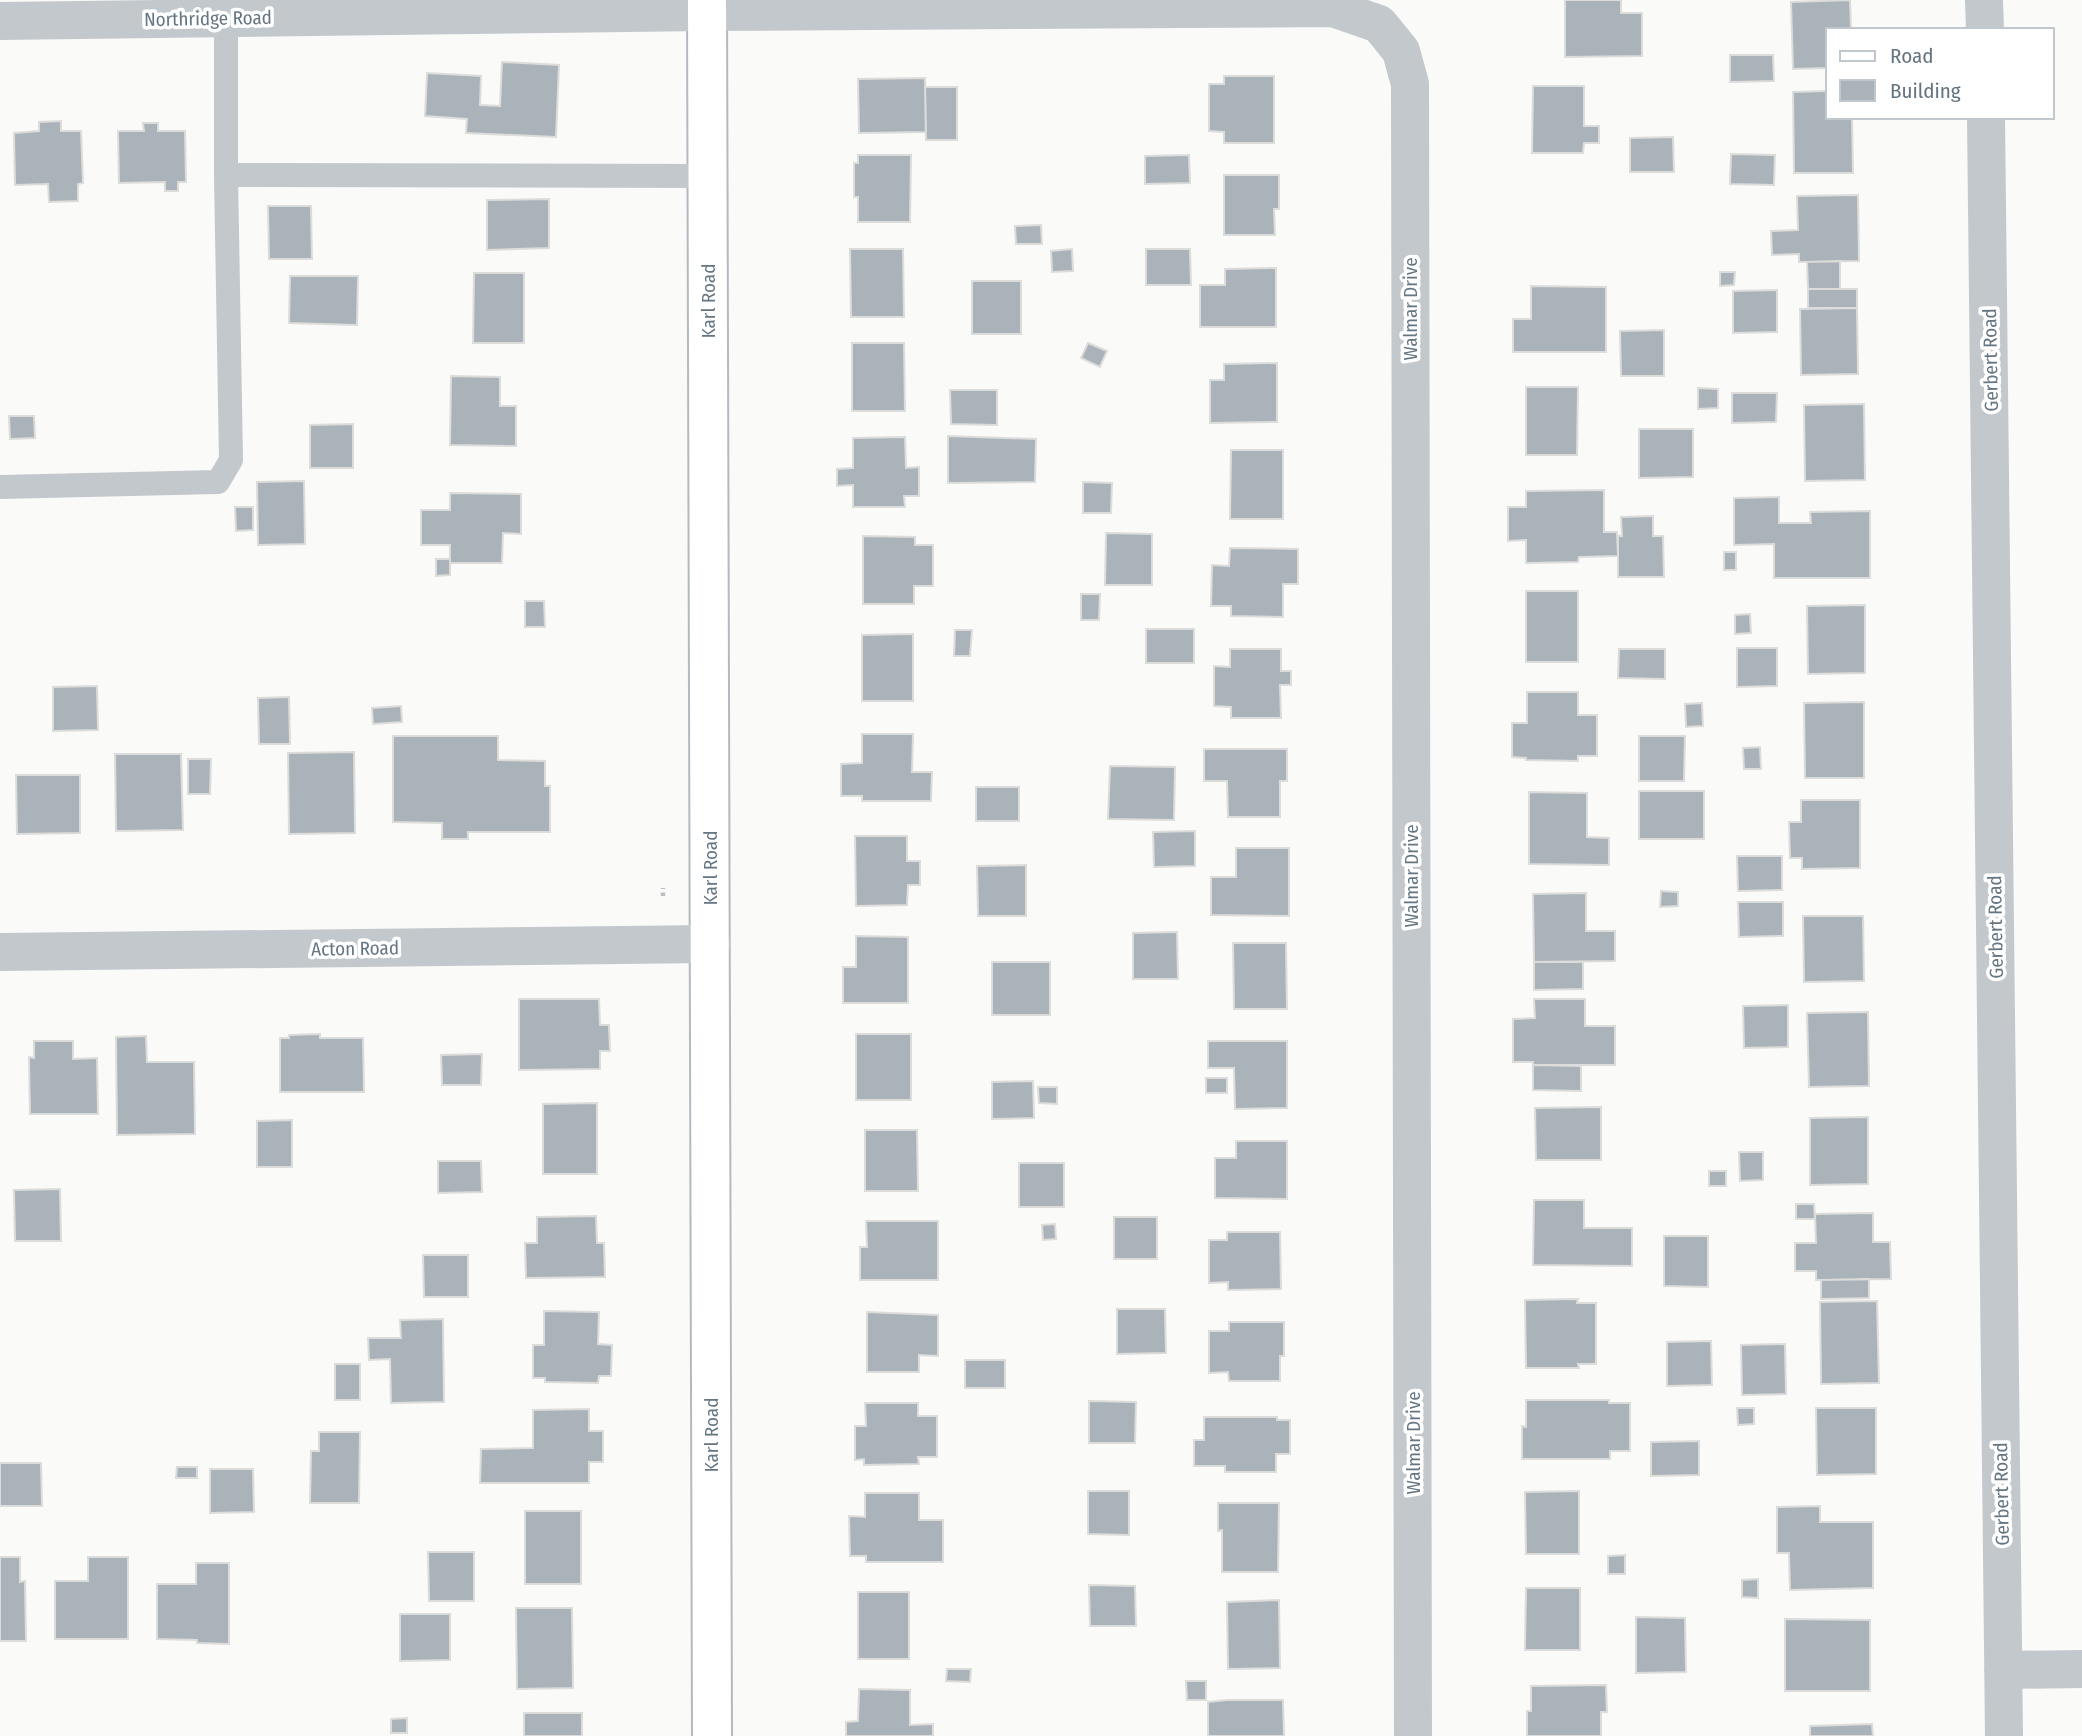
<svg xmlns="http://www.w3.org/2000/svg" width="2082" height="1736" font-family="'Fira Sans Condensed',sans-serif">
<style>
.building{fill:#aab3b9;stroke:#dcdcda;stroke-width:2}
.lines{fill:none;stroke-linecap:round;stroke-linejoin:round}
.secondary-casing{stroke:#b3babf;stroke-width:42}
.path{stroke:#bbbfc2;stroke-width:4.5;stroke-dasharray:3.5 3.5;stroke-linecap:butt}
.lane{stroke:#c3c8cc;stroke-width:24}
.street{stroke:#c3c8cc;stroke-width:38}
.secondary{stroke:#fff;stroke-width:38}
.labels{text-anchor:middle;stroke-width:7;stroke-linejoin:round;paint-order:stroke}
.street-label{font-size:19px;fill:#657683;stroke:#fff}
</style>
<rect width="100%" height="100%" fill="#fafaf8"/>
<path class="building" d="M1565,0H1621V13H1642V56L1565,57Z
M1850,0L1851,30H1828V68L1793,69L1791,2Z
M1730,55H1773L1774,81L1730,82Z
M502,62L559,65L556,137L466,133L467,119L425,116L427,73L481,76L480,105L500,106Z
M1224,76H1274V143H1224V132L1209,131V84H1224Z
M925,78L926,132L859,133L858,79Z
M1533,86H1584V126H1599V143H1584L1583,153H1532Z
M925,87H957V140H926Z
M1828,91V117H1852L1853,173H1794L1793,92Z
M61,121V131H81L83,183L78,184V201L49,202L48,184L15,185L14,133L39,131V122Z
M143,123H158V131H185L186,182H178V191H165V182L119,183L118,131H144Z
M1673,137L1674,172H1630V138Z
M1731,154L1775,155L1774,185L1730,184Z
M858,155H911L910,222H858V197H854V163H858Z
M1189,155L1190,183L1145,184V156Z
M1224,175H1279V209H1274L1275,235H1224Z
M1858,195L1859,261L1799,262V254L1772,255L1771,231L1798,230L1797,196Z
M549,199V248L487,250V200Z
M268,206H311L312,259H269Z
M1041,225L1042,244H1016L1015,226Z
M850,249H903L904,317H851Z
M1072,249L1073,271L1052,272L1051,251Z
M1146,249H1190L1191,285H1146Z
M1840,261V289H1808L1807,262Z
M1276,268V327H1200V285H1225V269Z
M1720,272H1735L1734,285L1720,286Z
M474,273H524V343H473Z
M290,276H358L357,325L289,323Z
M972,281H1021V334H972Z
M1531,286L1606,287V352H1513V319H1531Z
M1808,289H1857V308H1808Z
M1777,290V332L1733,333V291Z
M1857,308L1858,374L1801,375L1800,309Z
M1664,330V376H1621L1620,331Z
M852,343H904L905,411H852Z
M1088,343L1107,351L1100,367L1081,358Z
M1277,363V422L1210,423V380H1224V364Z
M451,376L500,377V406H516V446L450,445Z
M1526,387H1578L1577,455H1526Z
M1698,388L1718,389V408L1698,409Z
M950,390H997V425L951,424Z
M1732,393H1777L1776,422L1732,423Z
M1864,404L1865,480L1805,481L1804,405Z
M9,416H34L35,438L10,439Z
M353,424V468H310V425Z
M1639,429H1693V477L1639,478Z
M948,436L1036,439L1035,482L948,483Z
M905,437L906,468L919,467V496H904L905,507H853V485L837,486V469L853,468V438Z
M1231,450H1283V519H1230Z
M304,481L305,544L258,545L257,482Z
M1083,482L1112,483L1111,513H1083Z
M1604,490V532H1617L1618,556L1579,557L1578,562L1526,563V540L1508,541V507H1526V491Z
M450,493L521,494V534L503,533L502,563H450V545H421V510H450Z
M1779,497V523H1811L1810,512L1870,511V578H1774V544L1734,545V498Z
M235,507H253V530L236,531Z
M1653,516V536H1663L1664,577H1618V536H1622L1621,517Z
M1106,533L1152,534V585H1105Z
M863,536L915,537V545H933V586H914V604H863Z
M1230,548L1298,549V584H1283V617L1231,616V606H1211L1212,565L1229,566Z
M1724,552H1736V570H1724Z
M436,559H450V575L436,576Z
M1526,591H1578V662H1526Z
M1081,594H1100L1099,620H1081Z
M525,601H544L545,627H525Z
M1865,605V673L1808,674L1807,606Z
M1750,614L1751,633L1735,634V615Z
M1146,629H1194V663H1146Z
M955,630H972L970,656H954Z
M913,634V701H862V635Z
M1737,648H1777V686L1737,687Z
M1230,649H1281V671H1291V685H1280L1281,718H1231V707L1214,706V666L1230,667Z
M1619,649H1665V679L1618,678Z
M97,686L98,730L53,731V687Z
M1527,692H1578V715H1597V756H1578V761L1526,760V758L1512,757V723H1527Z
M289,697L290,744H259L258,698Z
M1864,702V778H1805L1804,703Z
M1702,703L1703,726L1686,727L1685,704Z
M401,706L402,722L373,724L372,708Z
M862,734H913L912,772H932L931,801H862V796H841V764L862,763Z
M393,736H498V760L545,761V786H550V832H468V839H442V823L393,822Z
M1639,736H1685L1684,781H1639Z
M1760,747L1761,769H1744L1743,748Z
M1204,749H1287V781H1280V817H1228L1227,781H1204Z
M354,752L355,833L289,834L288,753Z
M115,754H181L183,830L116,831Z
M188,759H211L210,794H188Z
M1110,766L1175,767L1174,820L1108,819Z
M16,775H80V833L17,834Z
M976,787H1019V821H976Z
M1639,791H1704V839H1639Z
M1529,792L1587,793V837L1609,838V865L1529,864Z
M1801,800H1860V868L1802,869V858H1790L1789,822H1801Z
M1195,831V866L1154,867L1153,832Z
M855,836H907V861H920V885H908L907,905L856,906Z
M1236,848H1289V916L1211,915V877H1236Z
M1737,856H1782V890L1738,891Z
M1026,865V916H978L977,866Z
M1661,891L1678,892V906L1660,907Z
M1586,893V931H1615V961L1534,962L1533,894Z
M1738,902H1783V936L1739,937Z
M1803,916H1863L1864,981L1804,982Z
M1177,932L1178,979H1133V933Z
M856,936L908,937V1003H843V967H856Z
M1233,943H1286L1287,1009H1234Z
M992,962H1050V1015H992Z
M1534,962H1583V989L1534,990Z
M519,999H599L600,1025H609L610,1051H600V1069L519,1070Z
M1534,999H1585V1026H1615V1065H1533V1062H1513V1019L1535,1018Z
M1788,1005V1047L1744,1048L1743,1006Z
M1868,1012L1869,1086L1809,1087L1807,1013Z
M320,1034V1038H363L364,1092H280V1038H289V1035Z
M856,1034H911V1100H856Z
M146,1036L147,1062H194L195,1134L117,1135L116,1037Z
M34,1041H73V1059L97,1058L98,1114H30L29,1057L34,1058Z
M1208,1041H1287V1108L1235,1109L1234,1068H1208Z
M482,1054L481,1085H442L441,1055Z
M1533,1065L1581,1066V1091L1533,1090Z
M1206,1078H1227V1093H1206Z
M1033,1081L1034,1118L992,1119V1082Z
M1038,1087H1057V1104L1039,1103Z
M597,1103V1174H543V1104Z
M1601,1107V1160H1536L1535,1108Z
M1868,1117V1184L1810,1185V1118Z
M292,1120V1167H257V1121Z
M865,1130H917L918,1191H865Z
M1236,1141H1287V1199L1215,1198V1158H1236Z
M1739,1152H1763V1180L1740,1181Z
M438,1161H481L482,1192L438,1193Z
M1019,1163H1064V1207H1019Z
M1709,1171H1726V1186H1709Z
M60,1189L61,1241H15L14,1190Z
M1534,1200H1584V1228H1632V1266L1533,1265Z
M1796,1204H1814L1815,1219H1796Z
M1873,1213V1242H1890L1891,1279L1816,1280V1271H1795V1243H1816L1815,1214Z
M596,1216L597,1243H604L605,1277L526,1278L525,1243H537V1217Z
M1114,1217H1157V1259H1114Z
M866,1221H938V1280H860V1247H867Z
M1055,1224L1056,1239L1043,1240L1042,1225Z
M1227,1232H1280L1281,1289L1228,1290V1282L1209,1283V1240H1227Z
M1664,1236H1708V1287L1664,1286Z
M423,1255H468V1297H424Z
M1869,1279V1298L1821,1299V1280Z
M1578,1299L1577,1303H1596V1364H1578L1579,1368H1526L1525,1300Z
M1877,1301L1879,1383L1821,1384L1820,1302Z
M1117,1309H1165L1166,1353L1117,1354Z
M544,1311L599,1312L598,1344L612,1345L611,1376H599L598,1383L545,1382V1378H533V1345H544Z
M867,1312L938,1315V1356L919,1355V1372H867Z
M443,1319L444,1402L391,1403L390,1359L369,1360L368,1338H401L400,1320Z
M1229,1322H1284V1356H1280V1381H1229L1228,1372L1209,1373V1331H1229Z
M1711,1341L1712,1385L1667,1386V1342Z
M1785,1344L1786,1394L1742,1395L1741,1345Z
M965,1360H1005V1388H965Z
M335,1364H360V1400H335Z
M1526,1400H1609V1403H1630V1451H1610V1459H1522V1426L1526,1427Z
M1089,1401L1136,1402L1135,1443H1089Z
M865,1403H918V1416H937V1457H918L919,1464L864,1465V1459L855,1460V1426H866Z
M1737,1408H1754V1424L1738,1425Z
M1816,1408H1876V1474L1817,1475Z
M589,1409V1431H603V1462H589V1483H480L481,1449L533,1448V1410Z
M1204,1417H1277V1420H1290V1454H1276V1472H1225V1466H1194V1440H1204Z
M319,1432H360L359,1503H310L311,1451H319Z
M1699,1441V1475L1651,1476V1442Z
M0,1463H41L42,1506H0Z
M177,1467H197V1478H176Z
M210,1469H253L254,1512L210,1513Z
M1088,1491H1129V1535L1088,1534Z
M1579,1491V1554H1526L1525,1492Z
M865,1493H919V1520H943V1562H866V1556H850L849,1516L865,1517Z
M1218,1503H1279L1278,1572H1222V1530L1218,1531Z
M1820,1506V1522H1873V1588L1790,1590L1789,1553H1777V1507Z
M525,1511H581V1584H525Z
M428,1552H474V1601H429Z
M1625,1555V1574H1608V1556Z
M0,1557H20V1582L25,1581L26,1641H0Z
M88,1557H128V1639H55V1581H88Z
M196,1563H229V1644L197,1643V1640L157,1639V1584H196Z
M1758,1579V1598L1742,1597V1580Z
M1089,1585L1135,1586L1136,1626H1090Z
M1526,1588H1580V1650H1525Z
M858,1592H909V1659H858Z
M1279,1600L1280,1668L1228,1669L1227,1602Z
M516,1608H572L573,1688L517,1689Z
M400,1614H450V1660L400,1661Z
M1636,1617L1685,1618L1686,1672L1636,1673Z
M1785,1619L1870,1620V1691H1785Z
M947,1669H971L970,1682L946,1681Z
M1186,1681H1206V1700H1187Z
M1606,1685L1607,1712H1601V1736H1527V1711H1531V1686Z
M859,1689L910,1690V1725L933,1724V1736H846V1722L858,1721Z
M1227,1700H1283L1284,1736H1208V1702Z
M524,1713H582V1736H524Z
M407,1718V1733H391V1719Z
M1872,1724L1873,1736H1810V1726Z"/>
<g class="lines">
<defs>
<path id="secondary" d="M707,0L712,1736"/>
</defs>
<use href="#secondary" class="secondary-casing"/>
<path class="path" d="M663,896V888"/>
<path class="lane" d="M226,4V175L707,176
M0,487L218,482L231,460L226,175"/>
<path class="street" d="M1984,0L1985,30
M0,21L707,12L1333,8L1379,24L1401,51L1410,84L1413,1736
M1986,117L2004,1736
M0,952L711,944
M2003,1670L2082,1669"/>
<use href="#secondary" class="secondary"/>
</g>
<g class="labels">
<g class="street-label">
<text transform="translate(208 18) rotate(-1)" y="7">Northridge Road</text>
<text transform="translate(708 301) rotate(-90)" y="7">Karl Road</text>
<text transform="translate(1410 309) rotate(-90)" y="7">Walmar Drive</text>
<text transform="translate(1990 360) rotate(-91)" y="7">Gerbert Road</text>
<text transform="translate(710 868) rotate(-90)" y="7">Karl Road</text>
<text transform="translate(1411 876) rotate(-90)" y="7">Walmar Drive</text>
<text transform="translate(1995 927) rotate(-91)" y="7">Gerbert Road</text>
<text transform="translate(355 948) rotate(-1)" y="7">Acton Road</text>
<text transform="translate(711 1435) rotate(-90)" y="7">Karl Road</text>
<text transform="translate(1413 1443) rotate(-90)" y="7">Walmar Drive</text>
<text transform="translate(2001 1494) rotate(-91)" y="7">Gerbert Road</text>
</g>
</g>
<rect x="1826" y="28" width="228" height="91" fill="#ffffff" stroke="#c1c8cd" stroke-width="2"/>
<rect x="1840" y="51" width="35" height="10" fill="#ffffff" stroke="#c1c8cd" stroke-width="2"/>
<text x="1890" y="63" font-size="21" fill="#657683">Road</text>
<rect x="1840" y="80" width="35" height="21" fill="#aab3b9" stroke="#c1c8cd" stroke-width="2"/>
<text x="1890" y="98" font-size="21" fill="#657683">Building</text>
</svg>
